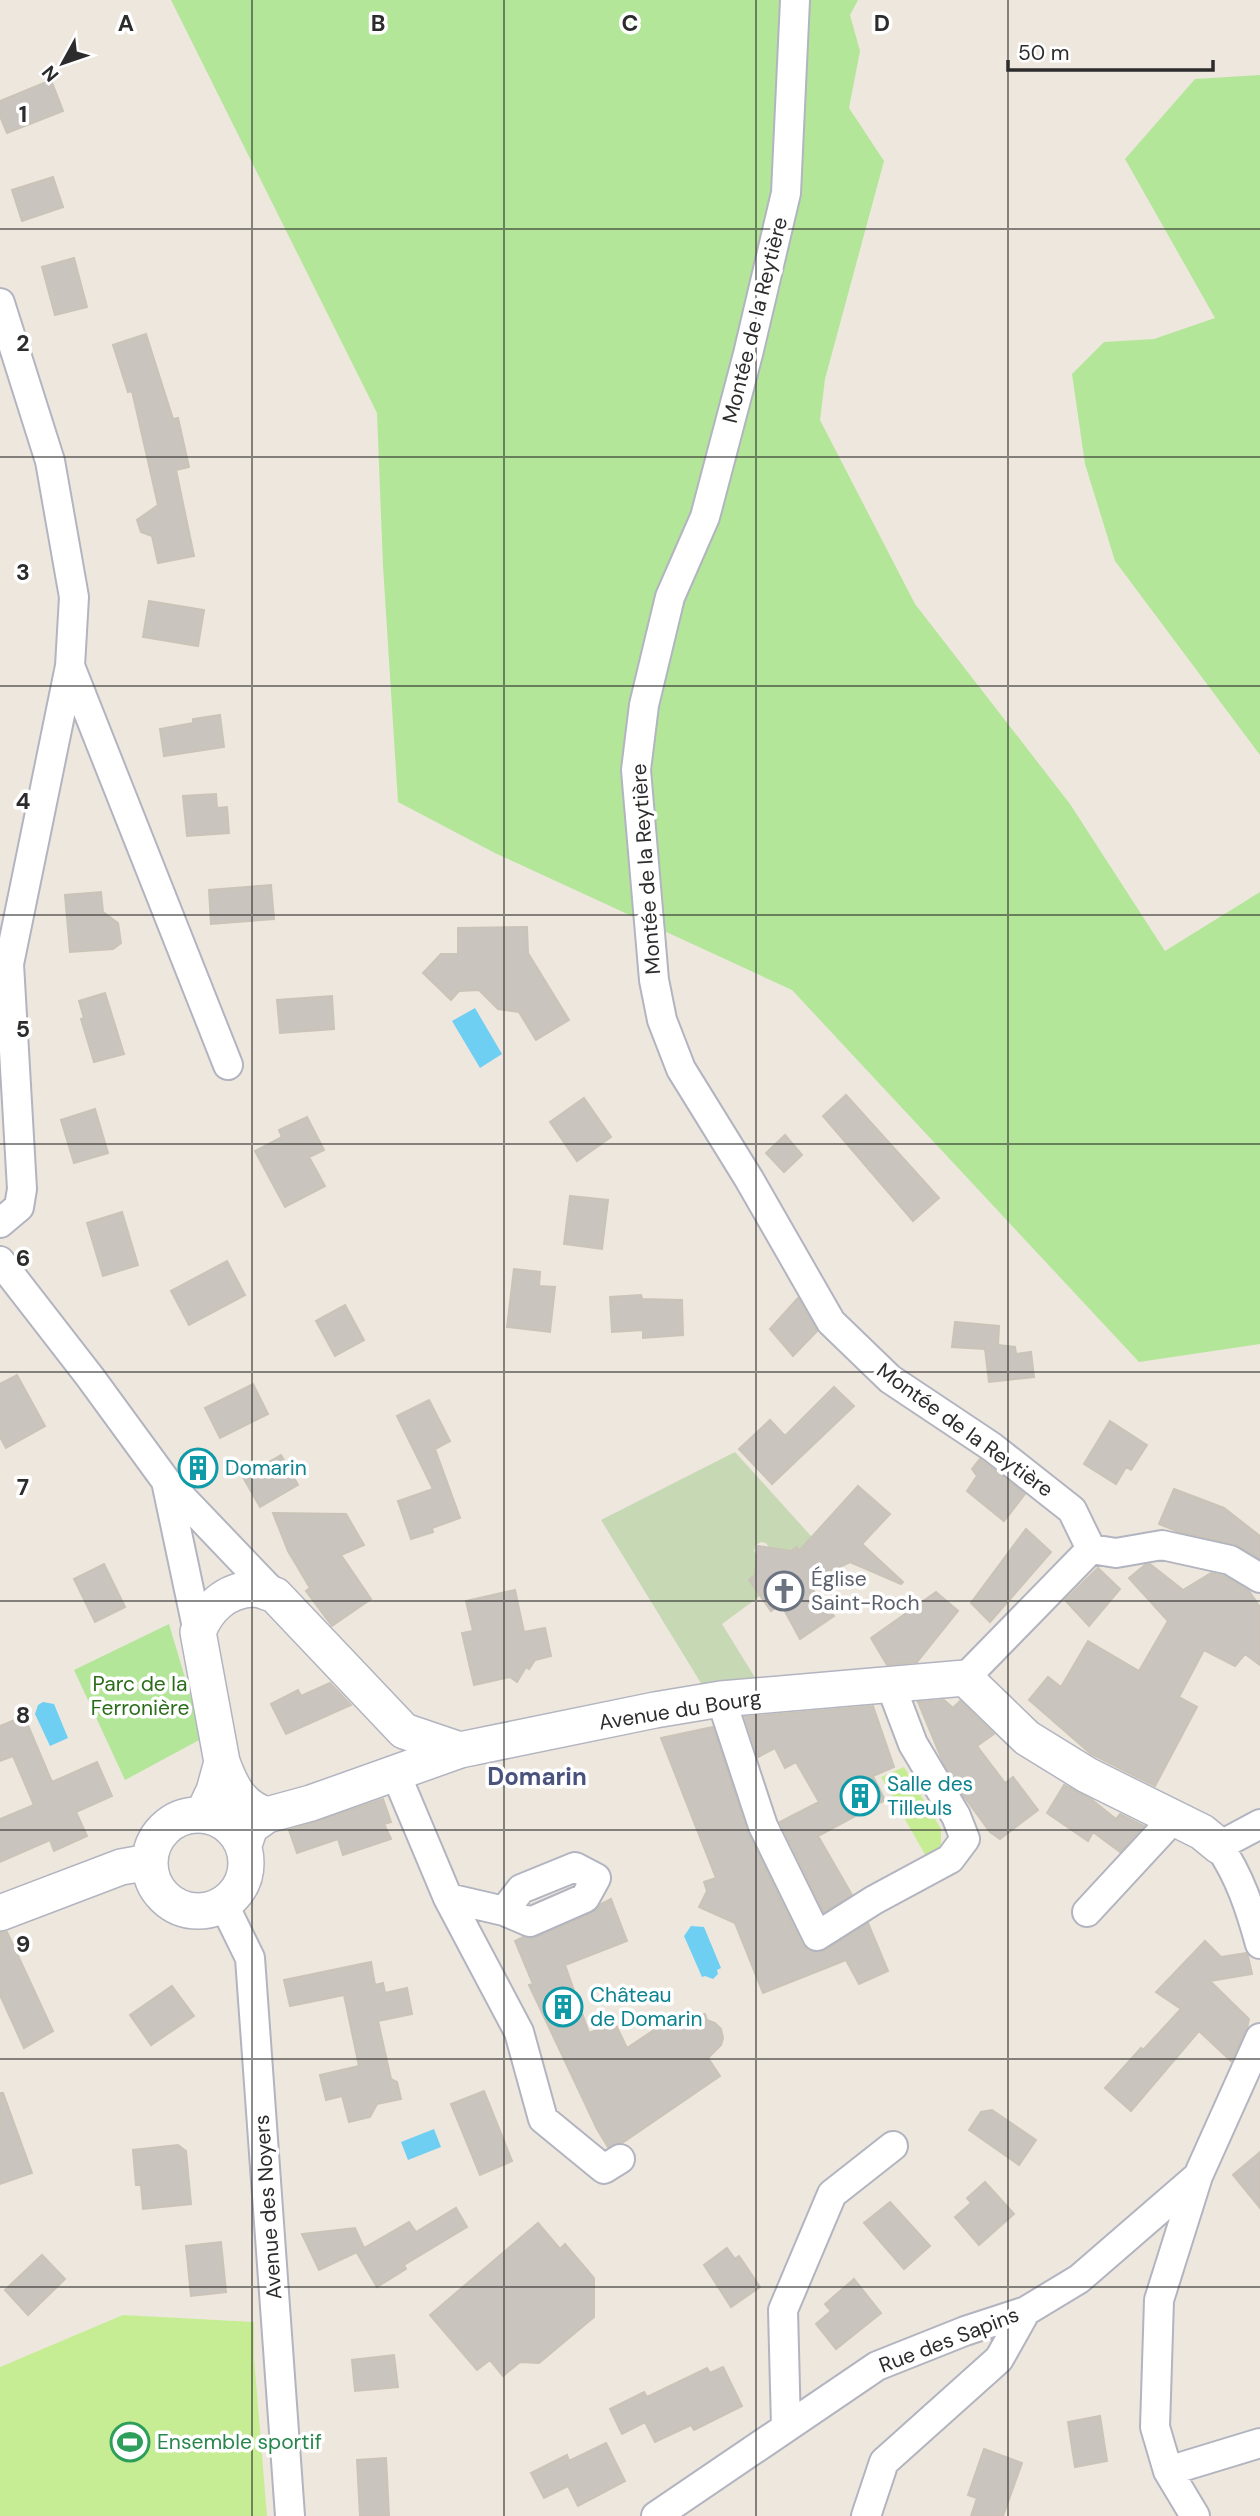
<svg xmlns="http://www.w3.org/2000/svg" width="1260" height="2516" font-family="'DM Sans',sans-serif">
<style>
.green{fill:#b3e699}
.cemetery{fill:#c6d8b4}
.pitch{fill:#c7ed94}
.water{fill:#6ecff3}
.building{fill:#c9c4bd;stroke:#cac3b7;stroke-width:2}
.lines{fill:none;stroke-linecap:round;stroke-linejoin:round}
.minor-casing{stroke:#b2b4c0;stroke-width:32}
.tertiary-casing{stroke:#b2b4c0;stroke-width:38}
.minor{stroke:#fff;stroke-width:28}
.tertiary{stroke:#fff;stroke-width:35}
.grid{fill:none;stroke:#2c2c2c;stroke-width:2;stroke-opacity:0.55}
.labels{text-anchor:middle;stroke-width:7;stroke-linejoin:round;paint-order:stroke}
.street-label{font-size:21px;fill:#2c2c2c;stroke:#fff}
.culture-label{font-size:21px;fill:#0d838f;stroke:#fff;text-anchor:start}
.worship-label{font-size:21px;fill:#5b616d;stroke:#fff;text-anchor:start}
.park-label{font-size:21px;fill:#2a6c18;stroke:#fff}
.leisure-label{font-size:21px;fill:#27864d;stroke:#fff;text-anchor:start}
.quarter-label{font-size:24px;font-weight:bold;fill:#4a537e;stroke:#fff}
.grid-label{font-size:23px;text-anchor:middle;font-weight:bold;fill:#2c2c2c;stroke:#fff;stroke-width:7;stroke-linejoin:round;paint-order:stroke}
</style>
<rect width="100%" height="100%" fill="#eee7de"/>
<path class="green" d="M171,0H858L850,15L860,51L849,108L884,161L825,379L820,420L915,604L1070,804L1165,951L1260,892V1344L1139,1362L792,990L495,853L398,802L383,566L377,413Z
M1260,75V755L1115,561L1085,464L1072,374L1104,342L1154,339L1215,318L1125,159L1195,79Z
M169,1624L203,1738L125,1780L74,1670Z"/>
<path class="cemetery" d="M735,1452L820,1546L805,1556L797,1546L785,1555L770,1549L766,1543L761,1542L756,1545L754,1551L758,1556L757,1574L750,1580L760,1596L722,1624L759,1684L707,1693L601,1520Z"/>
<path class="pitch" d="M904,1767L941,1829V1847L927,1858L881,1777Z
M123,2315L254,2322V2357L267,2516H0V2367Z"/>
<path class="water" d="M475,1008L502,1054L480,1068L452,1021Z
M43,1702L54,1704L68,1738L50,1746L35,1714L38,1705Z
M691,1926L704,1927L721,1968L717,1970L718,1974L713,1979L705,1976L702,1977L684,1936Z
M434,2129L441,2147L408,2160L401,2142Z"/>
<path class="building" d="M51,80L63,111L7,133L0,116V101Z
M53,177L63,207L22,221L12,190Z
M74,258L87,307L55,315L42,267Z
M146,334L173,419L178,418L189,467L176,470L194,556L158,563L152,536L141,532L137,520L158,505L132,391L128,392L113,345Z
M149,601L204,610L198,646L143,637Z
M220,715L224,747L164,756L160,729L193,723V719Z
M216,794L217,808L227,807L229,833L187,836L183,796Z
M271,885L274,919L211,924L209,890Z
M101,892L103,912L118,923L121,943L113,949L70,952L65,895Z
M527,927L528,953L569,1020L536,1040L519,1012L498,1009L479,990L459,991L451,1000L423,973L441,954H458V928Z
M105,993L124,1054L94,1062L81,1019L84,1018L79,1001Z
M332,996L334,1029L280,1033L277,1000Z
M846,1095L939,1198L913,1221L823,1116Z
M584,1098L611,1137L577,1161L550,1122Z
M95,1109L108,1153L74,1163L61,1120Z
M307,1117L324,1150L309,1157L325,1186L285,1207L255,1151L282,1137L279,1130Z
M785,1135L802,1155L784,1172L766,1153Z
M570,1196L608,1200L602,1249L564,1244Z
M122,1212L138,1265L103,1276L87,1223Z
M227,1261L245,1295L189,1325L171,1291Z
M514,1269L540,1272L539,1286L555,1287L550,1332L507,1327Z
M641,1295L642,1299L682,1300L683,1335L643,1338V1330L612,1332L610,1297Z
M798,1298L817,1331L793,1356L770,1329Z
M345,1305L364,1340L335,1356L316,1321Z
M955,1322L999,1326L998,1345L1015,1347L1016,1354L1031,1352L1034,1377L989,1382L985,1349L952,1347Z
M17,1375L45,1426L6,1448L0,1437V1384Z
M253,1384L268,1414L220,1438L205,1408Z
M834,1387L854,1406L772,1484L739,1449L770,1420L785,1436Z
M429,1400L450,1441L435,1449L460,1518L432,1528L433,1532L411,1539L398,1501L433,1489L397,1416Z
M1110,1421L1147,1445L1131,1470L1126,1467L1116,1484L1084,1464Z
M281,1455L298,1485L260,1507L243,1477Z
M980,1459L1025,1494L1004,1521L967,1491L977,1476L972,1469Z
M858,1486L890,1514L862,1544L903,1582L901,1584L850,1562L807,1583L834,1616L800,1639L781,1604L771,1611L749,1580L755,1575L758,1546L791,1551L797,1547L799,1551Z
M1174,1489L1224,1508L1260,1536V1559L1234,1544L1179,1532L1159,1524Z
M273,1513L346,1514L364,1545L341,1555L371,1599L332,1626L306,1591L310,1588L288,1551Z
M1026,1529L1051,1552L990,1622L971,1603Z
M104,1564L125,1607L95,1622L74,1579Z
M1150,1564L1183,1590L1211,1573L1224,1576L1249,1591L1260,1607V1665L1245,1654L1235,1666L1204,1650L1179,1697L1197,1707L1155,1786L1091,1754L1029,1700L1048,1677L1061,1687L1088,1641L1139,1671L1168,1621L1129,1578L1145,1565Z
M1098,1568L1120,1589L1089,1626L1065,1600Z
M515,1590L524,1632L545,1628L551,1656L535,1660L529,1669L526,1667L517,1682L510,1677L474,1685L462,1633L473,1631L466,1601Z
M936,1592L958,1611L917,1662L887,1665L871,1638Z
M330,1683L351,1705L286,1734L271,1704L298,1690L301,1696Z
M944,1700L953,1708L960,1701L994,1734L977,1746L1005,1783L1013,1777L1038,1810L1000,1839L990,1832L960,1791L943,1762L918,1702Z
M873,1706L894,1767L873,1776L885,1800L818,1836L852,1895L824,1912L780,1822L819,1802L796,1762L785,1768L775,1748L758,1757L745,1717Z
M24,1716L52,1782L97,1762L112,1796L76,1812L87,1836L54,1851L50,1840L0,1862V1819L34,1805L13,1756L0,1761V1726Z
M713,1727L748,1833L802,1944L809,1950L818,1953L825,1950L868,1923L888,1971L859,1984L846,1960L763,1993L735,1923L699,1907L707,1891L704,1882L716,1878L661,1738Z
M1064,1785L1091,1799L1116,1819L1120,1814L1144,1826L1120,1852L1093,1832L1088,1841L1047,1813Z
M383,1799L391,1822L384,1824L391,1839L343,1855L338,1839L297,1853L289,1830Z
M611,1899L627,1941L565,1965L589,2033L615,2023L627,2048L678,2014L683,2021L705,2014L707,2020L715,2023L721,2029L723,2038L721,2045L708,2058L720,2076L622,2143L608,2147L597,2129L529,1985L533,1984L515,1941L523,1937H537L592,1913L601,1904Z
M7,1932L53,2031L24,2048L0,1995V1933Z
M1205,1941L1221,1957L1246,1953L1248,1956L1252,1974L1210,1981L1249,2019L1247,2028L1231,2061L1199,2031L1131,2111L1105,2088L1141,2048L1143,2050L1181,2009L1156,1992Z
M371,1962L375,1985L383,1983L385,1993L407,1988L412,2014L378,2021L391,2079L397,2082L401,2099L377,2104L370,2117L349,2122L342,2096L326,2100L320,2075L359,2066L344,1995L290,2006L284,1980Z
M172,1986L194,2016L151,2045L130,2015Z
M484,2091L512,2161L480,2175L451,2104Z
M0,2093H3L32,2173L0,2184Z
M992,2110L1036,2140L1019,2165L969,2130L981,2112Z
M178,2145L186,2151L191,2204L143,2209L141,2185H136L133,2150Z
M1260,2152V2208L1233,2175Z
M985,2182L1014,2214L979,2245L955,2217L971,2203L967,2198Z
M890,2202L930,2246L904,2269L864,2223Z
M456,2208L467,2227L404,2265L406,2269L377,2287L357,2253L359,2251L319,2270L302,2234L355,2228L364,2248L409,2222L416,2232Z
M538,2223L560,2249L565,2244L594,2278V2317L539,2363L520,2362L503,2376L490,2360L477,2370L430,2315Z
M221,2242L226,2292L191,2296L186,2246Z
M727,2248L735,2259L739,2256L760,2287L731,2307L704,2265Z
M42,2255L65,2279L28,2315L5,2290Z
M854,2279L881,2313L836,2349L816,2324L831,2311L825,2304Z
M394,2355L398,2387L355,2391L352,2360Z
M723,2367L742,2406L694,2430L691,2425L655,2442L645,2422L622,2434L610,2409L644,2392L647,2397L707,2368L710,2373Z
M1100,2416L1107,2461L1075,2467L1068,2422Z
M606,2443L625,2481L578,2506L568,2486L544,2498L531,2473L567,2455L569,2461Z
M984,2449L1022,2463L1003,2516H971L977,2498L968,2495Z
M386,2458L389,2516H360L357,2460Z"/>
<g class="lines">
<defs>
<path id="minor" d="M795,0L786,193L748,354L705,517L670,597L644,705L636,770L654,980L662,1020L681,1069L749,1179L831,1322L890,1379L992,1447L1072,1510L1091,1549
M0,303L50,461L74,597L70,666L9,964L22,1189L19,1207L0,1223
M70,666L228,1065
M0,1261L90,1377L166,1481L275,1595
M166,1481L198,1632
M1091,1549L1116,1553L1162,1545L1230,1560L1260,1578
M965,1678L1091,1549
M721,1699L763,1826L817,1936L874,1900L950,1859L965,1839L956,1816L913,1744L891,1686
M395,1772L448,1898L504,1911L521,1889L575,1867L596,1878L585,1898L530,1922L504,1911
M1260,1824L1219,1846C1240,1877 1250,1908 1260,1944
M448,1898L519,2032L543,2119L604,2169L620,2159
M224,1905L250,1958L290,2516
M1087,1912L1174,1818
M786,2427L783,2310L832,2194L893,2146
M1168,2471L1260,2443
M656,2516L877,2366L965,2331L1026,2311L1079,2279L1198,2176
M866,2516L884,2462L999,2359L1026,2311
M1195,2516L1168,2471L1155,2427L1159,2300L1198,2176L1260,2038"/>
<path id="tertiary" d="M222,1762C231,1787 241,1807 267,1815
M203,1814L214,1791L222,1762L198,1632C207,1608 226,1590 253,1589C260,1589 268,1593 275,1595L404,1731L460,1750
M150 1863a48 48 0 1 1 96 0a48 48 0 1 1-96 0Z
M244,1845L250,1827L267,1815L311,1803L460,1750L655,1710L721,1699L965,1678L1027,1738L1087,1775L1202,1832L1219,1846
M0,1913L121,1867L149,1862"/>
</defs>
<use href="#minor" class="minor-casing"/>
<use href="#tertiary" class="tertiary-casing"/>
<use href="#minor" class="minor"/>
<use href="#tertiary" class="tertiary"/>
</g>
<path class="grid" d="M252,0V2516M504,0V2516M756,0V2516M1008,0V2516M0,229H1260M0,457H1260M0,686H1260M0,915H1260M0,1144H1260M0,1372H1260M0,1601H1260M0,1830H1260M0,2059H1260M0,2287H1260"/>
<defs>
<symbol id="building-ring" viewBox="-11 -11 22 22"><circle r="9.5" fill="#fff" stroke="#0f9aa8" stroke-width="1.5"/><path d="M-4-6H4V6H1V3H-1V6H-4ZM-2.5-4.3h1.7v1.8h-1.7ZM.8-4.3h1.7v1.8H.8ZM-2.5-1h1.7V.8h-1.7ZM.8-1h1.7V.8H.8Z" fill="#0f9aa8"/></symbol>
<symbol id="church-ring" viewBox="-11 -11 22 22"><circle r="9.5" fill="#fff" stroke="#6b7280" stroke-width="1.5"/><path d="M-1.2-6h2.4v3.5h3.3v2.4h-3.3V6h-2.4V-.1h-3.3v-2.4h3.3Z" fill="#6b7280"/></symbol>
<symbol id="stadium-ring" viewBox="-11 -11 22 22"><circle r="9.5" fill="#fff" stroke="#2e9e5b" stroke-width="1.5"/><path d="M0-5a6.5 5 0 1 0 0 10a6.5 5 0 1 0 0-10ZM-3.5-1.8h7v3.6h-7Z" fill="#2e9e5b"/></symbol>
</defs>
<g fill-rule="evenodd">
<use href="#building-ring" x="176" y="1446" width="44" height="44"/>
<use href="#church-ring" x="762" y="1569" width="44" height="44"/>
<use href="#building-ring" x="838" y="1774" width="44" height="44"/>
<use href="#building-ring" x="541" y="1985" width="44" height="44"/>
<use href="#stadium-ring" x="108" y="2420" width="44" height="44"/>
</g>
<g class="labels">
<g class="street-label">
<text transform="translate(755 320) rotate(-76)" y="7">Montée de la Reytière</text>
<text transform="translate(646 869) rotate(-94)" y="7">Montée de la Reytière</text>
<text transform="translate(965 1430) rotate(36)" y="7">Montée de la Reytière</text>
<text transform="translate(680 1710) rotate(-9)" y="7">Avenue du Bourg</text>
<text transform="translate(268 2207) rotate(-94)" y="7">Avenue des Noyers</text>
<text transform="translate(949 2340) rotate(-21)" y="7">Rue des Sapins</text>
</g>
<g class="culture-label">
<text x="225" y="1475">Domarin</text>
<text x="887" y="1791">Salle des<tspan x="887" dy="24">Tilleuls</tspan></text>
<text x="590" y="2002">Château<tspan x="590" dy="24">de Domarin</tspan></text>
</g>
<g class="worship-label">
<text x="811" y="1586">Église<tspan x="811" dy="24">Saint-Roch</tspan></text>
</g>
<g class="park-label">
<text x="140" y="1691">Parc de la<tspan x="140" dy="24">Ferronière</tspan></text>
</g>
<g class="leisure-label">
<text x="157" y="2449">Ensemble sportif</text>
</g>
<g class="quarter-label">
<text x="537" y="1785">Domarin</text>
</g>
</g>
<g class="grid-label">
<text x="126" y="31">A</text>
<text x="378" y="31">B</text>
<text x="630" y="31">C</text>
<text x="882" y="31">D</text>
<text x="23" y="122">1</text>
<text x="23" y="351">2</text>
<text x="23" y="580">3</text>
<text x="23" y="809">4</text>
<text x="23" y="1037">5</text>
<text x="23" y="1266">6</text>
<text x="23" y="1495">7</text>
<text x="23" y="1723">8</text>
<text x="23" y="1952">9</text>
</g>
<g transform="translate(63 63) rotate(230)" stroke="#ffffff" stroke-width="5" paint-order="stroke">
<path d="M0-5L12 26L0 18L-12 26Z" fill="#2c2c2c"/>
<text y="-10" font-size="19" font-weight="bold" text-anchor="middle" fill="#2c2c2c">N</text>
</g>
<path d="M1008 60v10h205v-10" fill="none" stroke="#2c2c2c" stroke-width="3.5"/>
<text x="1018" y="60" font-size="21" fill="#2c2c2c" stroke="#ffffff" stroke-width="5" paint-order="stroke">50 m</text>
</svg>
